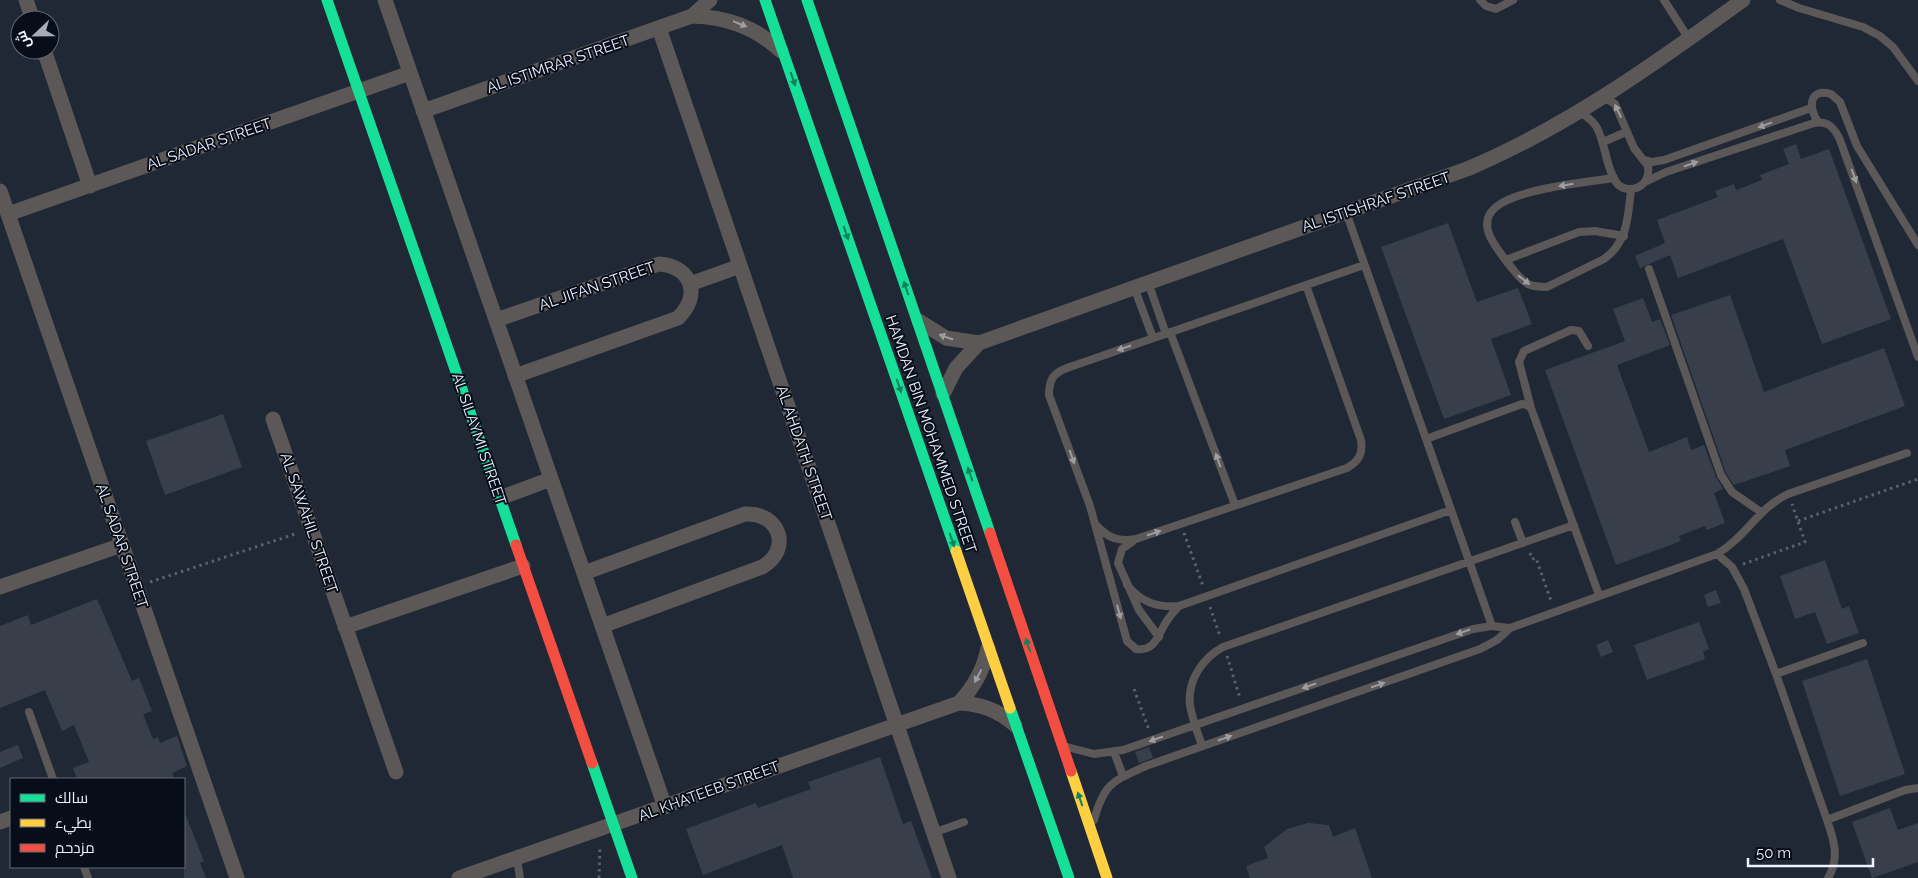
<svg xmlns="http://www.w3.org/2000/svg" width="1918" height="878" font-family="Raleway,Cairo,sans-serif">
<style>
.building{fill:#393f4a}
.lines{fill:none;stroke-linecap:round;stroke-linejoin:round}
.path{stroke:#5f6064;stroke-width:3;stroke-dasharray:2.5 4;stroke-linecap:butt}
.lane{stroke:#5c5857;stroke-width:8}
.street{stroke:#5c5857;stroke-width:15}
.fast{stroke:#16e098;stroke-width:11}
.slow{stroke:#ffcf43;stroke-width:11}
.jam{stroke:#f24e42;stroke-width:11}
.oneway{fill:#9d9da2}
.oneway2{fill:#10825f}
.labels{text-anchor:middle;stroke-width:4;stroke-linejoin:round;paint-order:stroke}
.street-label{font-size:15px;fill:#edf2fd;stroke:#080e19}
</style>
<rect width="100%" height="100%" fill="#202735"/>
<path class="building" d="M1796,144L1801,159L1829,149L1891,319L1822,344L1783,239L1678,278L1670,255L1640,268L1635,256L1665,243L1657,220L1718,197L1715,191L1734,184L1736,190L1762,180L1760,175L1789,164L1783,149Z
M1448,223L1477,302L1518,288L1532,324L1491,339L1511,395L1444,419L1381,247Z
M1730,295L1764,392L1884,348L1905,406L1785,450L1790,466L1734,485L1726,473L1671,315Z
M1643,298L1652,322L1660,319L1670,345L1617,365L1649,452L1687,437L1691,450L1704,445L1716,477L1723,489L1714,493L1725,523L1707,530L1705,526L1679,536L1681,541L1616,565L1545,370L1625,341L1613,309Z
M223,414L242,467L165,495L146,441Z
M1825,560L1842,609L1849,606L1859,633L1827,644L1815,612L1795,619L1780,576Z
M1716,590L1721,603L1708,607L1704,595Z
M97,599L132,681L139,678L152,711L143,714L153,739L158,737L160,743L177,736L187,766L172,773L175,779H77L73,768L89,762L74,725L62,731L45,690L0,708V626L28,615L31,625Z
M1699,622L1709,649L1703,652L1705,659L1647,680L1634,645Z
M1608,640L1613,652L1601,657L1596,645Z
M1867,659L1905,774L1840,796L1802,681Z
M18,745L23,758L0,768V752Z
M1149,747L1153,758L1139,763L1135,752Z
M880,757L903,824L911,821L932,878H793L782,845L703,875L686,829L756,803L758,808L811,789L808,782Z
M1890,808L1898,830L1918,823V862L1872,878L1852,822Z
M184,811L204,861L200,863L206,878H184Z
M1308,823L1329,825L1333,837L1355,828L1372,878H1250L1246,866L1268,858L1264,847L1287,829Z"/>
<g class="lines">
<path class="path" d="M1798,521L1918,479
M1184,533L1203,586
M1530,553L1532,559L1536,558L1551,601
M1743,564L1805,542L1792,504
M150,582L298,533
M1210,607L1220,636
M1227,656L1240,698
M1134,689L1149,730
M599,878L600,847"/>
<path class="lane" d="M1480,0L1486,6L1496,9L1513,0
M1664,0L1689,39
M1780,0L1799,8L1863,27L1880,36L1893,47L1918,81
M1578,111C1585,115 1591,119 1596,126C1606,143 1605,166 1616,182C1622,191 1635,191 1643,184C1648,179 1649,173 1648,166L1634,148L1615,104L1602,96
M1818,122C1808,107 1809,88 1831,94L1840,102L1857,146L1918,245
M1603,142L1626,132
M1645,160L1652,162L1664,160L1811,108
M1614,178C1585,182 1517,189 1496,207C1475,224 1496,247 1507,262C1514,270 1519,279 1528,284C1535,287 1540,287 1547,287L1604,259C1628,242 1628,216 1631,189
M1645,182L1666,172L1811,124C1826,119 1834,126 1840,140L1918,357
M1346,212L1492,626
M1506,260L1579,232L1595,231L1624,236
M1649,269L1721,475L1732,492L1761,512
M1148,282L1166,334
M1134,287L1153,338
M1170,332L1235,505
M1531,408L1519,362L1524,351L1571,330L1579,331L1588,346
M1426,439L1522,404L1527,405L1531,408L1599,595
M1515,522L1523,543
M1096,525C1108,538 1118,542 1136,539L1347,468C1359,461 1363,454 1361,440L1306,285
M1132,542L1122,549L1118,563L1139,610L1159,637
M1717,554L1732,567L1744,589L1776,674L1827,820C1834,840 1840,858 1828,878
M1127,585C1141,602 1157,608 1179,606L1451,510
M1179,606C1174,611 1170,616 1166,622C1158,635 1155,652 1136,649L1127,641L1090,506L1049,395C1049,380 1053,373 1067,368L1364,265
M1776,674L1863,643
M29,712L53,779
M1202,746C1198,733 1192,719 1190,705C1187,680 1203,658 1223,647L1574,525
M1067,747L1094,754L1123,750L1473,629L1492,626L1510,628
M1114,752L1123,776
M1094,820C1104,783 1113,781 1146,766L1480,649L1497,640L1510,628L1717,554C1747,536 1757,509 1788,494L1907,453
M1827,820L1905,790L1918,788
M933,833L964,822
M517,858L520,878
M84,867L88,878"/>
<path class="street" d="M26,0L33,20
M385,0L665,807
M692,16L710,0
M659,28L949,878
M44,50L90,186
M423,111L692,16C727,17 755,27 781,51
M0,191L237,878
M8,214L410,73
M690,284L740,266
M496,320L659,264C691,266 702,295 678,318L515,376
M919,321L946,338L979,343L1467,169C1567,127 1656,63 1743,0
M943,394L956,368L979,343
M273,419L396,772
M500,498L551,479
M584,573L745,514C779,512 793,549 762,567L602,626
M0,587L122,545
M345,627L523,566
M959,703C974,687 984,669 988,648
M0,822L11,818
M459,878L959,703C981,704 998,710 1015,725"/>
<path class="fast" d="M327,0L516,545
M765,0L956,551
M807,0L990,533
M1010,708L1069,878
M592,763L632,878"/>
<path class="slow" d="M956,551L1010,708
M1071,771L1107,878"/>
<path class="jam" d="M990,533L1071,771
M516,545L592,763"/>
</g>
<defs><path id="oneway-solid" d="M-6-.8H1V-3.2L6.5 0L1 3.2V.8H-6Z" transform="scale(1.25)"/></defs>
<g class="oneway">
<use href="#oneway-solid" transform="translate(740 24) rotate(22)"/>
<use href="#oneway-solid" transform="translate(1618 111) rotate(-116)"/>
<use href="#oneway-solid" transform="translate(1765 125) rotate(160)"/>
<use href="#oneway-solid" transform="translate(1691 164) rotate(-19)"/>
<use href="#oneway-solid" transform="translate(1854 176) rotate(70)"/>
<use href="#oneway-solid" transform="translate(1566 185) rotate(171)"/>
<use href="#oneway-solid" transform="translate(1524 280) rotate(38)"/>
<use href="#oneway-solid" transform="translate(946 337) rotate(-161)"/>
<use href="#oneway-solid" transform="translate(1124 348) rotate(161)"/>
<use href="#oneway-solid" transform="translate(1072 457) rotate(70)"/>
<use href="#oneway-solid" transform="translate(1218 460) rotate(-110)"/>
<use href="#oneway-solid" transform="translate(1154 533) rotate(-19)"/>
<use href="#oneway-solid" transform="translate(1119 612) rotate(75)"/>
<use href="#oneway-solid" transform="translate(1463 632) rotate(161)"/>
<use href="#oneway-solid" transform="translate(978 676) rotate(118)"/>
<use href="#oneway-solid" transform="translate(1378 685) rotate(-19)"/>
<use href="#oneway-solid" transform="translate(1309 686) rotate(161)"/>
<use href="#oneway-solid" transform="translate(1225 738) rotate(-19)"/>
<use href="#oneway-solid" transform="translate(1156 739) rotate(161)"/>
</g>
<g class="oneway2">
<use href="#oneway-solid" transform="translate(793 79) rotate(71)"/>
<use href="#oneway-solid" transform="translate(846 233) rotate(71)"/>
<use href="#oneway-solid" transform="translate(906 288) rotate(-109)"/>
<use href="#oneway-solid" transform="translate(899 386) rotate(71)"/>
<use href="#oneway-solid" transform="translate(970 474) rotate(-109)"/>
<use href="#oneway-solid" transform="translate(952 540) rotate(71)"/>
<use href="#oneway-solid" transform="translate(1028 645) rotate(-109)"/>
<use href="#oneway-solid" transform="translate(1080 799) rotate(-109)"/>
</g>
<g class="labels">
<g class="street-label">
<text transform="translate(558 64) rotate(-19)" y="5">AL ISTIMRAR STREET</text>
<text transform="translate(209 144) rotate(-19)" y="5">AL SADAR STREET</text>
<text transform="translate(1376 202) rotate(-19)" y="5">AL ISTISHRAF STREET</text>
<text transform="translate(597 286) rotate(-19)" y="5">AL JIFAN STREET</text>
<text transform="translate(931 434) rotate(71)" y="5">HAMDAN BIN MOHAMMED STREET</text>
<text transform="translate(479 439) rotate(71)" y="5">AL SILAYMI STREET</text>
<text transform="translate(804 453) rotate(71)" y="5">AL AHDATH STREET</text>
<text transform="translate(309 523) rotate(71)" y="5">AL SAWAHIL STREET</text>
<text transform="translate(122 546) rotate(71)" y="5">AL SADAR STREET</text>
<text transform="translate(709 791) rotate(-20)" y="5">AL KHATEEB STREET</text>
</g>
</g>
<rect x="10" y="778" width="175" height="90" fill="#080e19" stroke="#646974"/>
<rect x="20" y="794" width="25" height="8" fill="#16e098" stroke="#646974"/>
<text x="55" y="803" font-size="15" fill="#edf2fd">سالك</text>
<rect x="20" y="819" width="25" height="8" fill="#ffcf43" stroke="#646974"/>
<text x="55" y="828" font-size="15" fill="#edf2fd">بطيء</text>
<rect x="20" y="844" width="25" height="8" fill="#f24e42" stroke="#646974"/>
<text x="55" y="853" font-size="15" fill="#edf2fd">مزدحم</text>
<g transform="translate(35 35) rotate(248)"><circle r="24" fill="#080e19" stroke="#646974"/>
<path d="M0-4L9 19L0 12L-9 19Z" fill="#a5abb7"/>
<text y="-8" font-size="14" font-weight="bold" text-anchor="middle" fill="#edf2fd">ش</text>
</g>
<path d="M1748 858v8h125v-8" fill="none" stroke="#edf2fd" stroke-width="2.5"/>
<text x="1756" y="858" font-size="15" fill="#edf2fd" stroke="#080e19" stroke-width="4" paint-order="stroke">50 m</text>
</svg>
